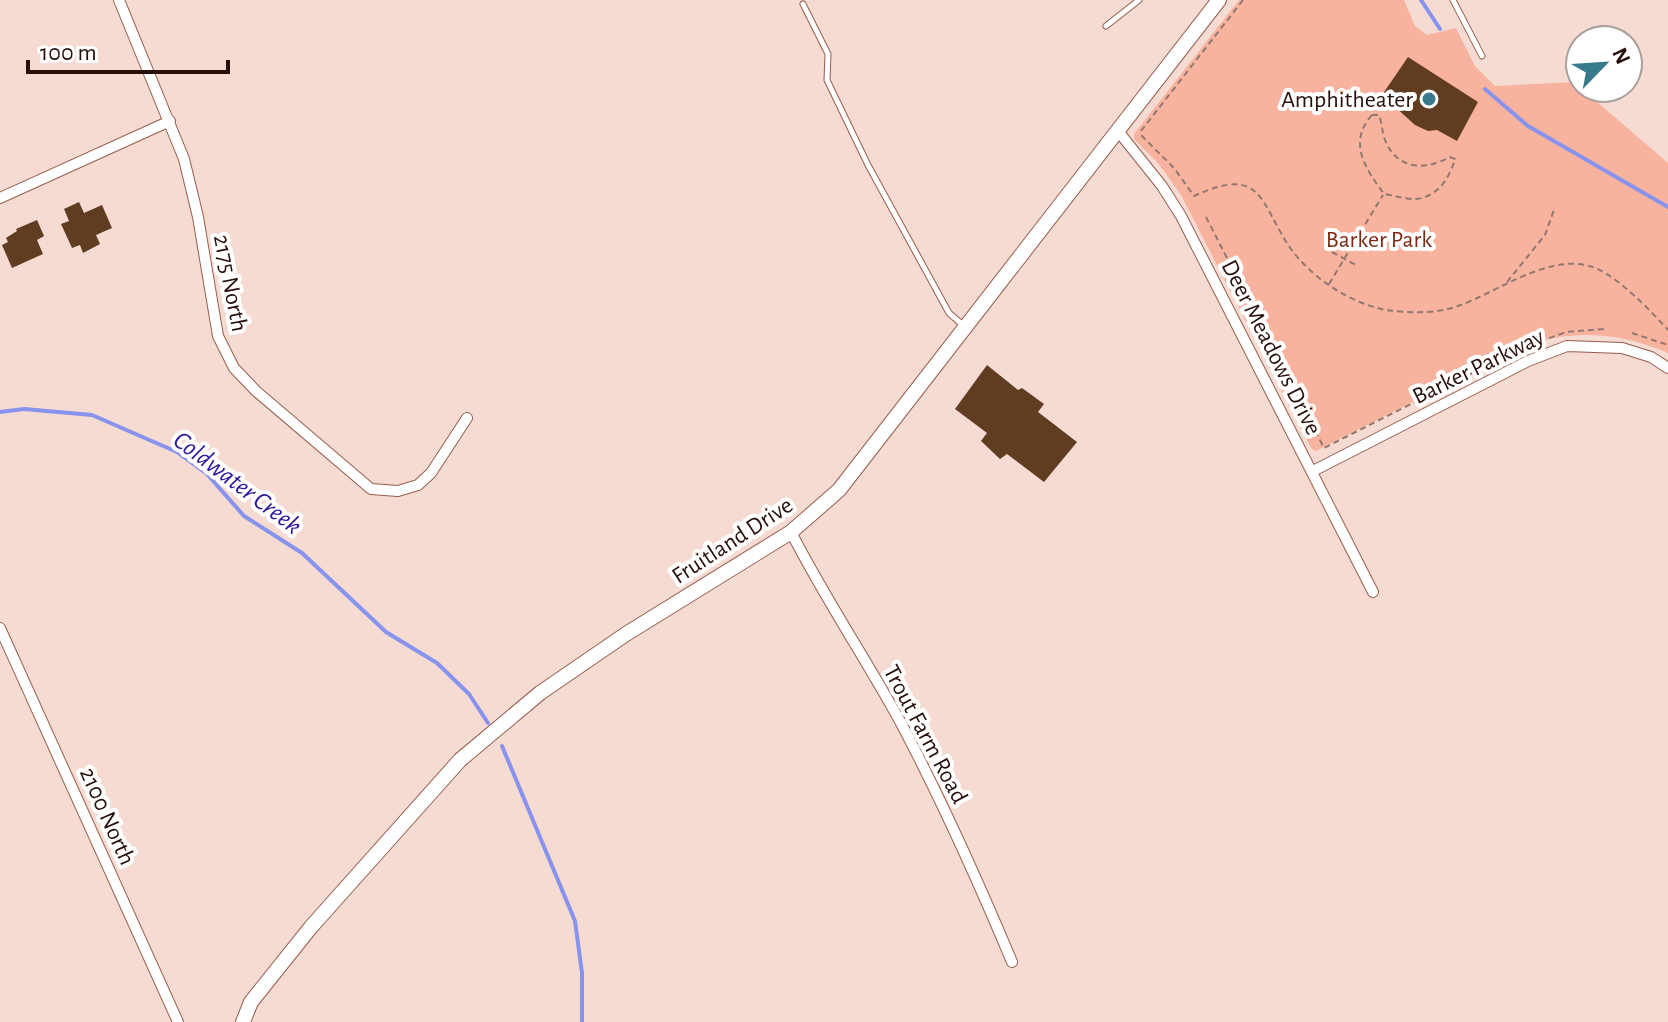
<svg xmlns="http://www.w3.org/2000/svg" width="1668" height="1022" font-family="'Alegreya Sans',sans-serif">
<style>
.green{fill:#f8b39e}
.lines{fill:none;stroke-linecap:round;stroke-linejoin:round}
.stream{stroke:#8893ed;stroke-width:4}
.building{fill:#603c20}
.lane-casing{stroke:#975d4d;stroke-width:7}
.street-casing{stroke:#975d4d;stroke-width:12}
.secondary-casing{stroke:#975d4d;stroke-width:16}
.path{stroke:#917871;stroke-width:2;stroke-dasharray:6 4;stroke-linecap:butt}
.lane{stroke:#fff;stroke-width:5}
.street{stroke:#fff;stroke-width:10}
.secondary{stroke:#fff;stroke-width:14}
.poi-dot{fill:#377a8b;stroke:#fff;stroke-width:3}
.labels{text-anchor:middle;stroke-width:8;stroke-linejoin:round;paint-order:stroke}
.poi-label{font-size:24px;fill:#27100a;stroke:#fff;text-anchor:end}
.park-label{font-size:24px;fill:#7c2c13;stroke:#fff}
.street-label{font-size:24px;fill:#27100a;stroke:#fff}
.water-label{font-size:26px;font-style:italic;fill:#2d179d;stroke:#fff}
</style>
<rect width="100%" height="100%" fill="#f6dbd3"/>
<path class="green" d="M1239,0H1404L1415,26L1427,35L1456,28L1475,66L1495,86L1574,82L1668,163V353C1620,332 1572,329 1523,346L1316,451L1311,448L1181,195L1158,163L1134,139V134Z"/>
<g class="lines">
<path class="stream" d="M1421,0L1440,29
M1485,89L1528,126L1668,207
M0,412L24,409L92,415L177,452L207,474L244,516L302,553L386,632L437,663L469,694L488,723
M502,746L575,921L582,973V1022"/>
</g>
<path class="building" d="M1408,57L1478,102L1457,141L1437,130L1428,131L1415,125L1382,95Z
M79,202L84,213L102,205L112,228L96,235L100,244L83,253L80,245L72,248L61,224L69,221L64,209Z
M37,220L44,236L37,240L43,254L12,268L2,245L8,242L6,238L17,231L16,229Z
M987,365L1018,390L1022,388L1044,404L1038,412L1077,442L1044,482L1007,454L1000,459L981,441L987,433L955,409Z"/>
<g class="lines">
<defs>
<path id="lane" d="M1453,0L1482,56
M803,4L828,54L827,80L868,165L949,313L964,326
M1106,26L1139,0"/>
<path id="street" d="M119,0L184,159L198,217L218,336L234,368L256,391L371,489L398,491L418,485L431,473L467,418
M1118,131L1162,186L1181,216L1373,592
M0,198L170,121
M1313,471L1528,361L1567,346L1622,348L1651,357L1668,368
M791,532C824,597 866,659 901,723C942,801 978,881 1012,962
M0,628L178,1022"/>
<path id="secondary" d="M243,1022L251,1002L311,927L460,760L540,693L626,634L791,532L839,490L1219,0"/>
</defs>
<use href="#lane" class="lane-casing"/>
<use href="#street" class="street-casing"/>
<use href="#secondary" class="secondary-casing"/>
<path class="path" d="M1243,0L1141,131L1142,136L1174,168L1194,196C1264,164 1259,203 1291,249C1312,278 1350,303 1386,310C1408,313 1437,314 1458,306C1496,293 1547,254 1589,266C1614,272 1651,311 1668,330
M1372,115H1379C1382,123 1382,132 1385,140C1397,170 1425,171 1450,157L1455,159C1450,177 1438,197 1416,199C1407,200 1393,195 1384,194C1366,169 1347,143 1372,115Z
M1206,217L1324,448L1522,348L1566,332L1604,329
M1332,252L1356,265
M1507,282L1545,235L1555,207
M1329,284L1383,195
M1632,333L1668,345"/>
<use href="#lane" class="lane"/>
<use href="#street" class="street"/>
<use href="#secondary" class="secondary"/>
</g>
<circle class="poi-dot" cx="1429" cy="99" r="8"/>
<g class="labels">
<g class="poi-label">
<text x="1413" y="107">Amphitheater</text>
</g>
<g class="park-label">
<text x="1379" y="247">Barker Park</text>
</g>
<g class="street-label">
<text transform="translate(231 283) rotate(79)" y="8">2175 North</text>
<text transform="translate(1272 347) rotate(63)" y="8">Deer Meadows Drive</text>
<text transform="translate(1478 366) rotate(-26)" y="8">Barker Parkway</text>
<text transform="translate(732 540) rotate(-33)" y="8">Fruitland Drive</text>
<text transform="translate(926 734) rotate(62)" y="8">Trout Farm Road</text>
<text transform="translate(108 816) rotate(66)" y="8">2100 North</text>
</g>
<g class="water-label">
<text transform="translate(238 482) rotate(37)" y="9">Coldwater Creek</text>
</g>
</g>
<g transform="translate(1604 64) rotate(65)"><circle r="38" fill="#ffffff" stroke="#a99f9d" stroke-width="2"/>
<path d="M0-6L14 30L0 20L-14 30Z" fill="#377a8b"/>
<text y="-12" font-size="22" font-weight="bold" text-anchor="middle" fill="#27100a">N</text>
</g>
<path d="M28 60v12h200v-12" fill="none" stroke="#27100a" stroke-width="4"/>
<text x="40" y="60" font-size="24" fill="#27100a" stroke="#ffffff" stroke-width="6" paint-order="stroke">100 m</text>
</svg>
